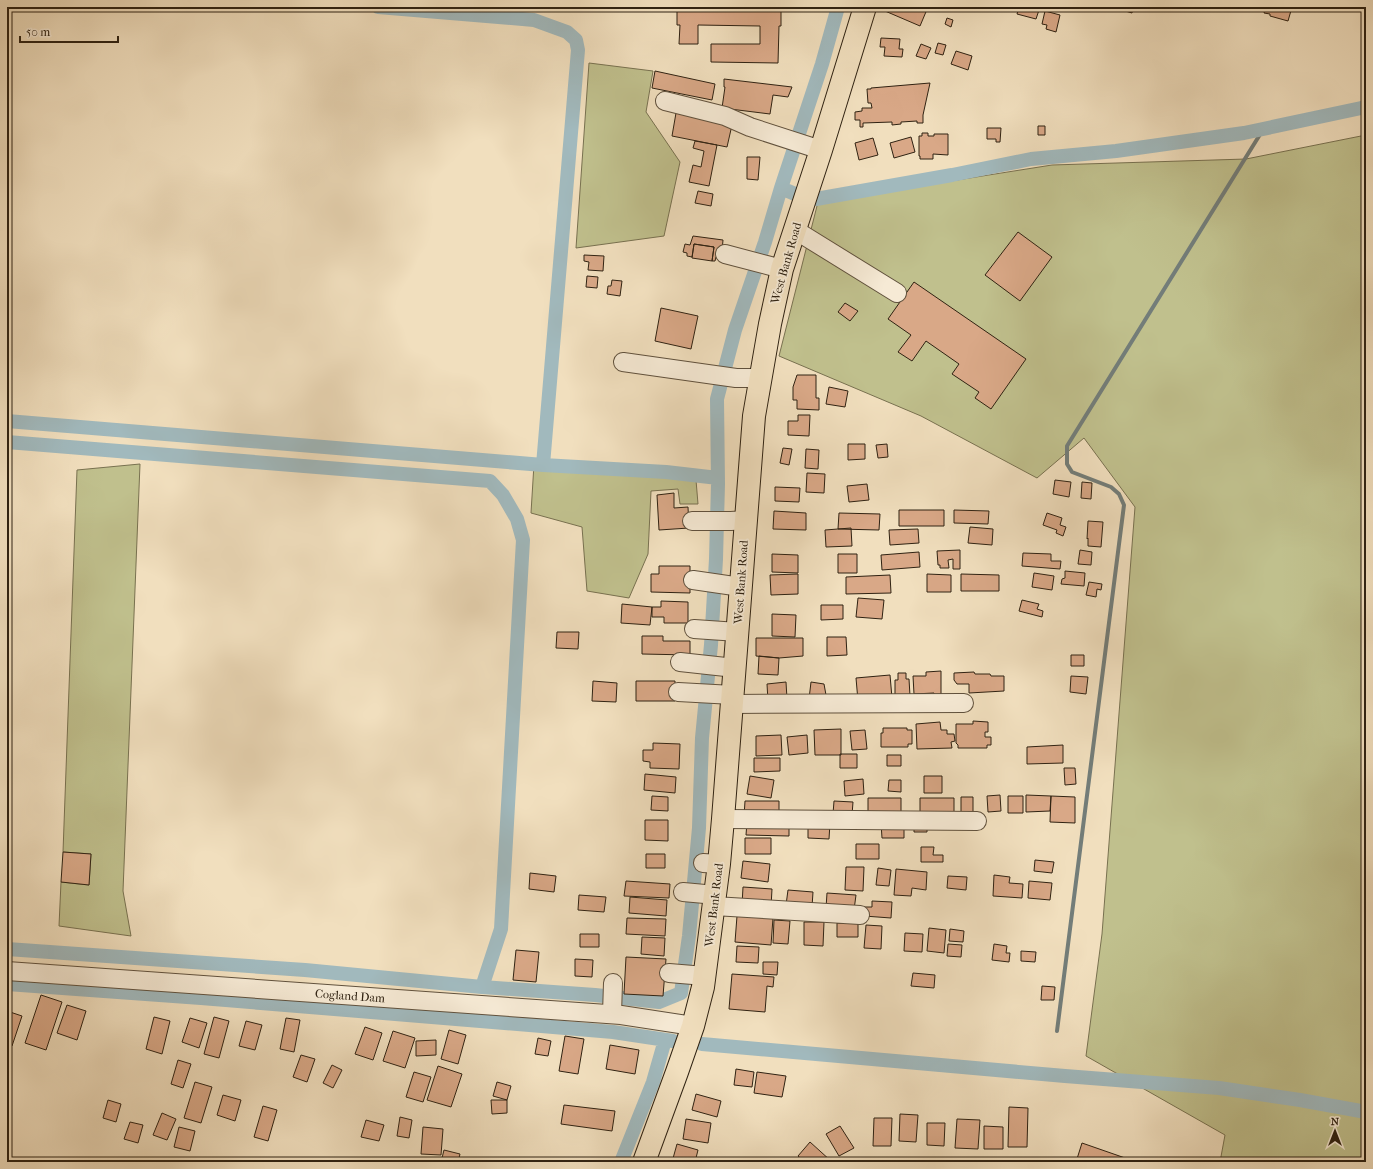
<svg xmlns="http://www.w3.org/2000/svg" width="1373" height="1169" font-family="'IM FELL French Canon',serif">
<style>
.green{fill:#c0c08d;stroke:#787150}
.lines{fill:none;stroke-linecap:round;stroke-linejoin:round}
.stream{stroke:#737d79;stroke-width:4}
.canal{stroke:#a1b9bd;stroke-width:14}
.building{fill:#d9a887;stroke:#2f2212}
.minor-casing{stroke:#60513d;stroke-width:20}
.major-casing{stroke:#2f2212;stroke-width:24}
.minor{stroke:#f6ead5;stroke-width:18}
.major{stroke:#f1dfbe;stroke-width:22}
.labels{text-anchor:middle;stroke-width:3.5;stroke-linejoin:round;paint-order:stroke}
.street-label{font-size:12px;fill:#2f2212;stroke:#f6ead5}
</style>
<rect width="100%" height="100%" fill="#f1dfbe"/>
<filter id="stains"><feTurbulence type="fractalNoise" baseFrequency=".005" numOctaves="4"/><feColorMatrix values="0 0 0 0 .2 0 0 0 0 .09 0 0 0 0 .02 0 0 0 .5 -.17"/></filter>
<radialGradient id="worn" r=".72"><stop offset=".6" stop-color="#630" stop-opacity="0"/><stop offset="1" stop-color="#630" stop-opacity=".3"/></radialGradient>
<path class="green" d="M589,63L653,71L646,112L680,162L664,236L576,248Z
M1366,135V1162H1220L1225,1135L1086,1056L1102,934L1135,507L1084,438L1037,478L921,416L779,356L818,202L1052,165L1246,159Z
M140,464L123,891L131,936L59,926L61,882L89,885L91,854L63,852L77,470Z
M534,464L696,480L698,504H680L678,489L651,491L648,554L629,598L587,591L582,527L531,513Z"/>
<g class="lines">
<path class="stream" d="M1057,1031L1124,505L1119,494L1111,487L1072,472L1067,464V446L1264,128"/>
<path class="canal" d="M378,7L534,20L567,32L576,40L578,50L543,465
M781,188L802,197L816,199L952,175L1031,159L1116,151L1244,133L1366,107
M7,421L543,465L666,472L718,478
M7,442L490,481L503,495L517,519L523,540L501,929L482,987
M7,949L305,970L482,987L595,995L659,1002L681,993L689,936L699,828L702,738L711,645L716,559L718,484L717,399L735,330L765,242L781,188L822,64L838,7
M7,984L201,998L613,1032L673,1041
M702,1044L1065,1076L1219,1088L1300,1100L1366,1112
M621,1162L653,1082L665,1040"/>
</g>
<path class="building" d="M677,7L781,8V26H779L778,63L711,62V44H760V26L698,25V44H679L680,25H677Z
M887,7H928L920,26L885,11Z
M1019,7H1040L1036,19L1017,14Z
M1123,7H1133L1132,13L1122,10Z
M1266,7H1292L1288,21L1270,16V14L1264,13Z
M1045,11L1060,15L1056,32L1046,29L1047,25L1042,24Z
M947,18L953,20L951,27L945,24Z
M881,38L900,39L899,49H903L902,57L884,56L885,47H880Z
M938,43L946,45L943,55L935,53Z
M921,44L931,48L926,59L916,56Z
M956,51L972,56L968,70L951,64Z
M655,71L715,84L712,100L652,88Z
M724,79L792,87L788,97L773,95L770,114L722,108L725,87H724Z
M930,83L923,115V123H917V121L901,122V124L892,125V122L863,123V127H860V120H855V112L862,111V108H872L871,103H868L867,89H871V88Z
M676,113L732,125L727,147L672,136Z
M1038,126H1045V135H1038Z
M987,128H1001L1000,142H996V139H987Z
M922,133H928V136H934V134H948V155L933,154V159H920V156H919V136H922Z
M911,137L915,152L894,158L890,143Z
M873,138L878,155L859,160L855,143Z
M695,141L717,145L709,186L689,182L693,165L701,167L704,151L693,148Z
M747,157H760L758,180L747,179Z
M698,191L713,194L711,206L695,203Z
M1018,232L1052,257L1020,301L985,275Z
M693,236L723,240L722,251L719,258L716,257L715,261H712L714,247L694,244L692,257L687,256V253L683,252L685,244L690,245Z
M694,244L714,247L712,261L692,258Z
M584,255L604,256L603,271L588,270L589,262L584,261Z
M587,276L598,277L597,288L586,287Z
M612,280L622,281L620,296L607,294L608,286H611Z
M914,282L1026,359L991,409L975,398L979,392L952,374L959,364L926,341L912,361L898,352L911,335L888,319Z
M845,303L858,311L850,321L838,312Z
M661,308L698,316L691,349L655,341Z
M797,375H816V398H819V410L797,409V400H793V387Z
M829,387L848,391L845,407L826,404Z
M798,415H810L809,436L788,435V421H798Z
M848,444H865V459L848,460Z
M887,444L888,457L878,458L876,445Z
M783,448L792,449L789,465L780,463Z
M806,449L819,450L818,469L805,468Z
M807,473L825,474L824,493L806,492Z
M1055,480L1071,482L1069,497L1053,494Z
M1082,482L1092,483L1091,499L1081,498Z
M867,484L869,500L849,502L847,486Z
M775,487L800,488L799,502L775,501Z
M674,493V508L688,507L689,528L659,530L657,495Z
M899,510H944V526H899Z
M954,510L989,511L988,524L954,523Z
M774,511L806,513V530L773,529Z
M839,513L880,514L879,530L838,529Z
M1047,513L1062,518L1060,525L1066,527L1063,536L1056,533L1057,530L1043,525Z
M1088,521L1103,522L1101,547L1088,546V538L1087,539Z
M970,527L993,529L992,545L968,543Z
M851,528L852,546L826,547L825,530Z
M918,529L919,543L890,545L889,530Z
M960,550V569H953V559L948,560L949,568H940V565H938L937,551Z
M1080,550L1092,552L1091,565L1078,564Z
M919,552L920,567L882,570L881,555Z
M1023,553L1051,554V561H1061L1060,569L1022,566Z
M772,554L798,555V573L772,572Z
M838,554H857V573H838Z
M659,566H690V593L651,592V574H659Z
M1065,571L1085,573L1084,586L1061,584L1062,579L1065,578Z
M1034,573L1054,576L1052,590L1032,587Z
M798,574V594L771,595L770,575Z
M927,574L951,575V592H927Z
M961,574L999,575V591H961Z
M890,575L891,593L846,594V577Z
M1089,582L1102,584L1101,590L1097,589L1096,597L1086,595Z
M858,598L884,600L882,619L856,617Z
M1022,600L1039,604L1037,609L1043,611L1042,617L1019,611Z
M661,601L688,602V623H664V617H652V607H661Z
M622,604L652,607L650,625L621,623Z
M821,605H843V619L821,620Z
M772,614L796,615L795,637L772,636Z
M557,632H579L578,649L556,648Z
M642,636H663V641H690V655L642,654Z
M827,637H846L847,655L827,656Z
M756,638H803V656L779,658L756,656Z
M1071,655H1084V666H1071Z
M759,656L779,658L778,675L758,674Z
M941,671V698H934V693L914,694L913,676H926V672Z
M974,672L975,674H990L991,676H1004V691L969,693V684H957L954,680V673Z
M898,673H906V679H909L910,696H895V680H898Z
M890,675L892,698L858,701L856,678Z
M1071,676L1088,677L1086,694L1070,692Z
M593,681L617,683L616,702L592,701Z
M636,681H675V701H636Z
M786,682L787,699L768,701L767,684Z
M811,682L824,684L826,695L809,699Z
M973,721L988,722V732H985V737H991V745H987V748H958V745L956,743V724H973Z
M940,722L941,730H947V734H954L955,741L951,742L952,748L917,749L916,724Z
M883,728H907V730H912V744H908V747H881V733H883Z
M841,729V755H815L814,730Z
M865,730L867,749L852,750L850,731Z
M781,735L782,755L756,756V736Z
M807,735L808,753L789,755L787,737Z
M653,743L680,744L679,769L650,768V762L643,761V750H653Z
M1063,745V763L1027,764V747Z
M840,754H857V768H840Z
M887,755H901V766H887Z
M754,758H780V771L754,772Z
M1064,768H1075L1076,784L1065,785Z
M645,774L676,777L675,793L644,790Z
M750,776L774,780L771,798L747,794Z
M924,776H942V793H924Z
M863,779L864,794L845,796L844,781Z
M889,780H901V792L888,791Z
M1000,795L1001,811L988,812L987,796Z
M1026,795L1051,796L1050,811L1026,812Z
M652,796L668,797V811L651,810Z
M1008,796H1023V813H1008Z
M1051,796L1075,797V823L1050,822Z
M961,797H973V813H961Z
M868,798H901V817H868Z
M920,798H954V815H920Z
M745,801H779V817H744Z
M834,801L853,802L852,815L833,814Z
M645,820H668V841L645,840Z
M747,822L789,823V836L746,835Z
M808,823H830L829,839L808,838Z
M881,823H904V838H882Z
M914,824H927V832H914Z
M745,838H771V854H745Z
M856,844H879V859H856Z
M921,847H934L933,855H943V862H921Z
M63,852L91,854L89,885L61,882Z
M646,854H665V868H646Z
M1035,860L1054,862L1052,873L1034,871Z
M743,861L770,864L768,882L741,878Z
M846,867H864L863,891L845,890Z
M878,868L891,870L889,886L876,885Z
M896,869L927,872L926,890L912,888L911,896L894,895Z
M530,873L556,876L554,892L529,889Z
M994,875L1010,877L1009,883L1023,884L1022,898L993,896Z
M948,876L967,877L966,890L947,888Z
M626,881L670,884L669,898L624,896Z
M1029,881L1052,883L1050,900L1028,898Z
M743,887L772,889L771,907L742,905Z
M788,890L813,892L812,907L786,905Z
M827,893L856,895L854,910L826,908Z
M579,895L606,897L604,912L578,910Z
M630,897L667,900L666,916L629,913Z
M872,901L892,902L891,918L864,916V907H872Z
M737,916L773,918L771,945L735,942Z
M627,918L666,919L665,936L626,934Z
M774,920L790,921L788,944L773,943Z
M804,922H824L823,946L804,945Z
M837,923H858V937H837Z
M866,925L882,926L881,949L864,948Z
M929,928L946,930L944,953L927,951Z
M950,929L964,931L963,942L949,941Z
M905,933L923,934L922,952L904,951Z
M580,934H599V947H580Z
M642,937L665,938L664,956L641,954Z
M948,944L962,945L961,957L947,956Z
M994,944L1007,946L1006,953H1010L1009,962L992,960Z
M737,946L759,947L758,963L736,962Z
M516,950L539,952L536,982L513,980Z
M1021,951L1036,952L1035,962L1021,961Z
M626,957L666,959L663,996L624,994Z
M575,959L593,960L592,977L575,976Z
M763,962H778L777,975L763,974Z
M913,973L935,975L934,988L911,986Z
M732,974L774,977L773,987L767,986L765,1012L729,1009Z
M1042,986L1055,987L1054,1000H1041Z
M41,995L62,1002L46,1050L25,1043Z
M67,1005L86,1011L77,1040L57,1033Z
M7,1011L22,1016L12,1046L7,1045Z
M154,1017L170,1021L162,1054L146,1049Z
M214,1017L229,1021L219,1058L204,1054Z
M190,1018L207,1023L199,1048L182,1042Z
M286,1018L300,1020L294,1052L280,1049Z
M246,1021L262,1025L255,1050L239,1046Z
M365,1027L382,1033L373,1060L355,1054Z
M449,1030L466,1035L458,1064L441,1059Z
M393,1031L415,1038L405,1068L383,1061Z
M565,1036L584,1039L578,1074L559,1071Z
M538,1038L551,1041L548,1056L535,1054Z
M436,1040V1055L416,1056V1041Z
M610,1045L639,1050L635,1074L606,1069Z
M301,1055L315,1059L307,1082L293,1077Z
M178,1060L191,1064L183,1088L171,1084Z
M332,1065L342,1070L333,1088L323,1083Z
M438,1066L462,1074L451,1107L427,1100Z
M736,1069L754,1072L752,1087L734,1085Z
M414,1072L431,1077L423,1102L406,1097Z
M757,1072L786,1076L782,1097L754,1093Z
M195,1082L212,1087L201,1123L184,1118Z
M497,1082L511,1086L507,1100L493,1096Z
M696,1094L721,1101L717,1117L692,1110Z
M223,1095L241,1100L235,1121L217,1115Z
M108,1100L121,1104L116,1122L103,1118Z
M491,1100H507V1113L492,1114Z
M564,1105L615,1111L612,1131L561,1124Z
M263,1106L277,1110L268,1141L254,1137Z
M1009,1107L1028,1108L1027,1147H1008Z
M162,1113L176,1119L167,1140L153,1135Z
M900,1114L918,1115L916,1142L899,1141Z
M400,1117L412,1120L409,1138L397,1136Z
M874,1118H892L891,1146H873Z
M686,1119L711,1123L708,1143L683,1139Z
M957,1119L980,1120L978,1149L955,1148Z
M366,1120L384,1125L379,1141L361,1137Z
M130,1122L143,1125L138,1143L124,1139Z
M927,1123H945L944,1146L927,1145Z
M840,1126L854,1148L839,1156L826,1134Z
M984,1126L1003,1127V1149H984Z
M179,1127L195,1131L190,1151L174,1147Z
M423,1127L443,1129L441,1155L421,1154Z
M810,1142L831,1161L830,1162H805L798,1156Z
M1082,1143L1128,1159L1127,1162H1076Z
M677,1144L698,1150L695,1162H672Z
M444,1150L460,1154L458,1162H441Z"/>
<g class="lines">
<defs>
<path id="minor" d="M665,101L725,116L750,127L821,150
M795,230L897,293
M725,254L782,269
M623,362L736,378H761
M692,521H731L746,520
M693,580L741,587
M694,629L738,632
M680,662L735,668
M678,692L733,695
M732,704L964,703
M723,819L977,821
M703,863L719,864
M683,892L716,895
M714,906L860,915
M7,971L621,1015L693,1026
M669,973L705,976
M612,1014L613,983"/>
<path id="major" d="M644,1162L677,1072L693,1026L703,987L719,864L723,819L754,416L770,324L782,269L821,150L865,7"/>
</defs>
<use href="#minor" class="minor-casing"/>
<use href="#major" class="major-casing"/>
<use href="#minor" class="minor"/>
<use href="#major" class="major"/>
</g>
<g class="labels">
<g class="street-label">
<text transform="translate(786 263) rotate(-74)" y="4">West Bank Road</text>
<text transform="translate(741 582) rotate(-86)" y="4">West Bank Road</text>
<text transform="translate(714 905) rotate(-83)" y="4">West Bank Road</text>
<text transform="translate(350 996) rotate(4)" y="4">Cogland Dam</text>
</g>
</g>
<rect width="1373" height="1169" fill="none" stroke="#f1dfbe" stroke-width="24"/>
<rect x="8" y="8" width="1357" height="1153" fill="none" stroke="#2f2212" stroke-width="2"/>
<rect x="12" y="12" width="1349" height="1145" fill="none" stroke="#2f2212"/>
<g transform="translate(1335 1131)" stroke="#f6ead5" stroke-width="3" paint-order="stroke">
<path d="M0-3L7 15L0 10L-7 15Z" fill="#2f2212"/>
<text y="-6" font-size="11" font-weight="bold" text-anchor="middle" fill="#2f2212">N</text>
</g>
<path d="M20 36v6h98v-6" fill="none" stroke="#2f2212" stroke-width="2"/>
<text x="26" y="36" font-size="12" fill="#2f2212" stroke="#f6ead5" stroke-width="3" paint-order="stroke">50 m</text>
<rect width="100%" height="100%" filter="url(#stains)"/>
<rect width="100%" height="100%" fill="url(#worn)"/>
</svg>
